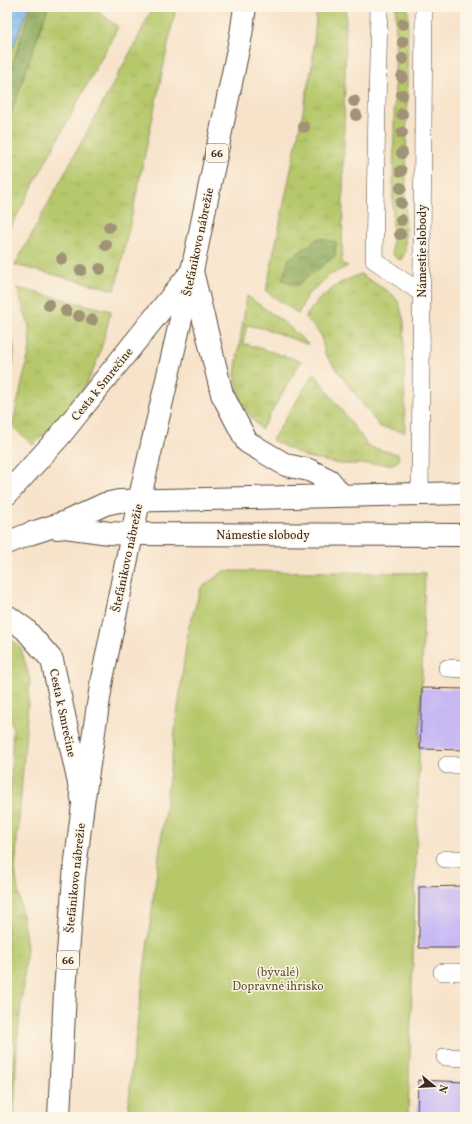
<svg xmlns="http://www.w3.org/2000/svg" width="472" height="1124" font-family="Vollkorn,serif">
<style>
.grass{fill:url(#grass-tufts);stroke:#787944}
.forest{fill:url(#forest-crowns);stroke:#666b3e}
.green{fill:#b6c86b;stroke:#787944}
.water{fill:url(#water-waves);stroke:#5e7187}
.building{fill:#c7b8f4}
.lines{fill:none;stroke-linecap:round;stroke-linejoin:round}
.lane-casing{stroke:#574638;stroke-width:18}
.secondary-casing{stroke:#574638;stroke-width:24}
.primary-casing{stroke:#574638;stroke-width:24}
.lane{stroke:#fff;stroke-width:17}
.secondary{stroke:#fff;stroke-width:22}
.primary{stroke:#fff;stroke-width:22}
.tree{fill:#a19376}
.labels{text-anchor:middle;stroke-width:3;stroke-linejoin:round;paint-order:stroke}
.shield{fill:#fcf5e5;stroke:#75675a;stroke-width:1}
.shield-label{font-size:11px;font-weight:bold;fill:#3b2a1e}
.street-label{font-size:12px;fill:#3b2a1e;stroke:#fcf5e5}
.park-label{font-size:12px;fill:#5a5231;stroke:#fcf5e5}
</style>
<defs>
<pattern id="grass-tufts" width="24" height="20" patternUnits="userSpaceOnUse"><rect width="24" height="20" fill="#b6c86b"/><path d="M3 7l-1-3M5 7V3M7 7l1-3M15 17l-1-3M17 17v-4M19 17l1-3" fill="none" stroke="#9dac5c"/></pattern>
<pattern id="forest-crowns" width="20" height="18" patternUnits="userSpaceOnUse"><rect width="20" height="18" fill="#90ac5f"/><path d="M2 6a3 3 0 1 1 6 0M12 15a3 3 0 1 1 6 0" fill="none" stroke="#778c4e"/></pattern>
<pattern id="water-waves" width="16" height="10" patternUnits="userSpaceOnUse"><rect width="16" height="10" fill="#81b8f0"/><path d="M0 5q4-4 8 0t8 0" fill="none" stroke="#6b96c2"/></pattern>
</defs>
<rect width="100%" height="100%" fill="#fcf5e5"/>
<filter id="ink" filterUnits="userSpaceOnUse"><feTurbulence type="fractalNoise" baseFrequency=".025" numOctaves="2"/><feDisplacementMap in="SourceGraphic" scale="8" xChannelSelector="R" yChannelSelector="G"/><feConvolveMatrix kernelMatrix="1 2 1 2 8 2 1 2 1" color-interpolation-filters="sRGB"/></filter>
<filter id="wash" filterUnits="userSpaceOnUse"><feTurbulence type="fractalNoise" baseFrequency=".012" numOctaves="4" result="noise"/><feDisplacementMap in="SourceGraphic" scale="16" xChannelSelector="R" yChannelSelector="G"/><feGaussianBlur stdDeviation="0.9" result="paint"/><feColorMatrix in="noise" values="0 0 0 0 0 0 0 0 0 0 0 0 0 0 0 0 0 1.4 0 .05"/><feComposite in="paint" operator="in"/></filter>
<g filter="url(#wash)">
<rect width="100%" height="100%" fill="#f7e3ca"/>
<path class="grass" d="M29,7H93L118,27L7,234V62Z
M153,7H176L132,215L115,290L15,265L138,38Z
M317,7H346L342,263L348,266L330,275L308,294L298,314L266,291L312,67Z
M396,7H408L405,252L402,259H397L392,253Z
M360,274L392,294L399,303L404,321L405,432L380,427L325,354L321,335L305,317L319,299L340,283Z
M17,288L111,311C105,334 100,358 89,379C78,403 51,426 33,445L14,428L13,422L30,348L29,327Z
M247,296L285,323L309,345L266,329L247,325L243,343L301,361L261,430L241,402L235,374Z
M7,323C10,331 13,340 14,348C15,359 10,376 7,387Z
M314,373L369,447L398,454L399,460L393,464H340L306,457L272,440Z
M7,636L21,648L30,680L15,870L27,947L17,1045L14,1117H10L14,1045L7,1017V879L13,726L7,708Z"/>
<path class="forest" d="M31,7H48L12,111L7,130V81Z
M319,238L336,242L335,256L297,285L282,280L289,259Z"/>
<path class="green" d="M224,571L425,573L408,1117H128L131,1073L188,630L201,588Z"/>
<path class="water" d="M7,7H29L7,62Z"/>
<g id="blocks">
<path class="building" d="M422,688L465,689V750L420,749Z
M465,886V948H419V887Z
M418,1080L465,1082V1117H417Z"/>
</g>
</g>
<g filter="url(#ink)">
<use href="#blocks" fill-opacity="0" stroke="#574638" stroke-width="1"/>
<g class="lines">
<defs>
<path id="lane" d="M379,7L374,260L421,293
M420,494L424,7
M447,668L465,669
M447,765H465
M445,859H465
M442,972H465
M445,1057L465,1058"/>
<path id="secondary" d="M192,271L222,394L247,442L286,465L309,470L329,480L342,496
M7,494L58,438L192,271
M57,528L65,527L109,533L132,534L465,535
M7,543L29,534L66,522L105,504L119,501L465,493
M7,616L25,629L52,660L83,802"/>
<path id="primary" d="M59,1117L65,991L74,877L83,804L102,679L139,501L192,271L241,35L245,7"/>
</defs>
<use href="#lane" class="lane-casing"/>
<use href="#secondary" class="secondary-casing"/>
<use href="#primary" class="primary-casing"/>
<use href="#lane" class="lane"/>
<use href="#secondary" class="secondary"/>
<use href="#primary" class="primary"/>
</g>
<g class="tree">
<circle cx="403" cy="24" r="6"/>
<circle cx="403" cy="42" r="6"/>
<circle cx="403" cy="59" r="6"/>
<circle cx="402" cy="77" r="6"/>
<circle cx="402" cy="95" r="6"/>
<circle cx="354" cy="101" r="6"/>
<circle cx="402" cy="114" r="6"/>
<circle cx="356" cy="115" r="6"/>
<circle cx="304" cy="127" r="6"/>
<circle cx="402" cy="133" r="6"/>
<circle cx="402" cy="153" r="6"/>
<circle cx="401" cy="171" r="6"/>
<circle cx="401" cy="188" r="6"/>
<circle cx="401" cy="203" r="6"/>
<circle cx="401" cy="220" r="6"/>
<circle cx="109" cy="227" r="6"/>
<circle cx="400" cy="234" r="6"/>
<circle cx="106" cy="245" r="6"/>
<circle cx="62" cy="259" r="6"/>
<circle cx="100" cy="269" r="6"/>
<circle cx="81" cy="270" r="6"/>
<circle cx="49" cy="305" r="6"/>
<circle cx="66" cy="311" r="6"/>
<circle cx="79" cy="316" r="6"/>
<circle cx="92" cy="320" r="6"/>
</g>
</g>
<g class="labels">
<g class="shield">
<rect x="206" y="144" width="22" height="18" rx="3"/>
<rect x="57" y="951" width="22" height="18" rx="3"/>
</g>
<g class="shield-label">
<text x="217" y="157">66</text>
<text x="68" y="964">66</text>
</g>
<g class="street-label">
<text transform="translate(198 242) rotate(-78)" y="4">Štefánikovo nábrežie</text>
<text transform="translate(422 251) rotate(-90)" y="4">Námestie slobody</text>
<text transform="translate(102 384) rotate(-51)" y="4">Cesta k Smrečine</text>
<text x="263" y="539">Námestie slobody</text>
<text transform="translate(127 558) rotate(-78)" y="4">Štefánikovo nábrežie</text>
<text transform="translate(63 713) rotate(78)" y="4">Cesta k Smrečine</text>
<text transform="translate(75 878) rotate(-84)" y="4">Štefánikovo nábrežie</text>
</g>
<g class="park-label">
<text x="278" y="976">(bývalé)<tspan x="278" dy="14">Dopravné ihrisko</tspan></text>
</g>
</g>
<rect width="472" height="1124" fill="none" stroke="#fcf5e5" stroke-width="24"/>
<g transform="translate(434 1086) rotate(108)" stroke="#fcf5e5" stroke-width="3" paint-order="stroke">
<path d="M0-3L7 15L0 10L-7 15Z" fill="#3b2a1e"/>
<text y="-6" font-size="11" font-weight="bold" text-anchor="middle" fill="#3b2a1e">N</text>
</g>
</svg>
